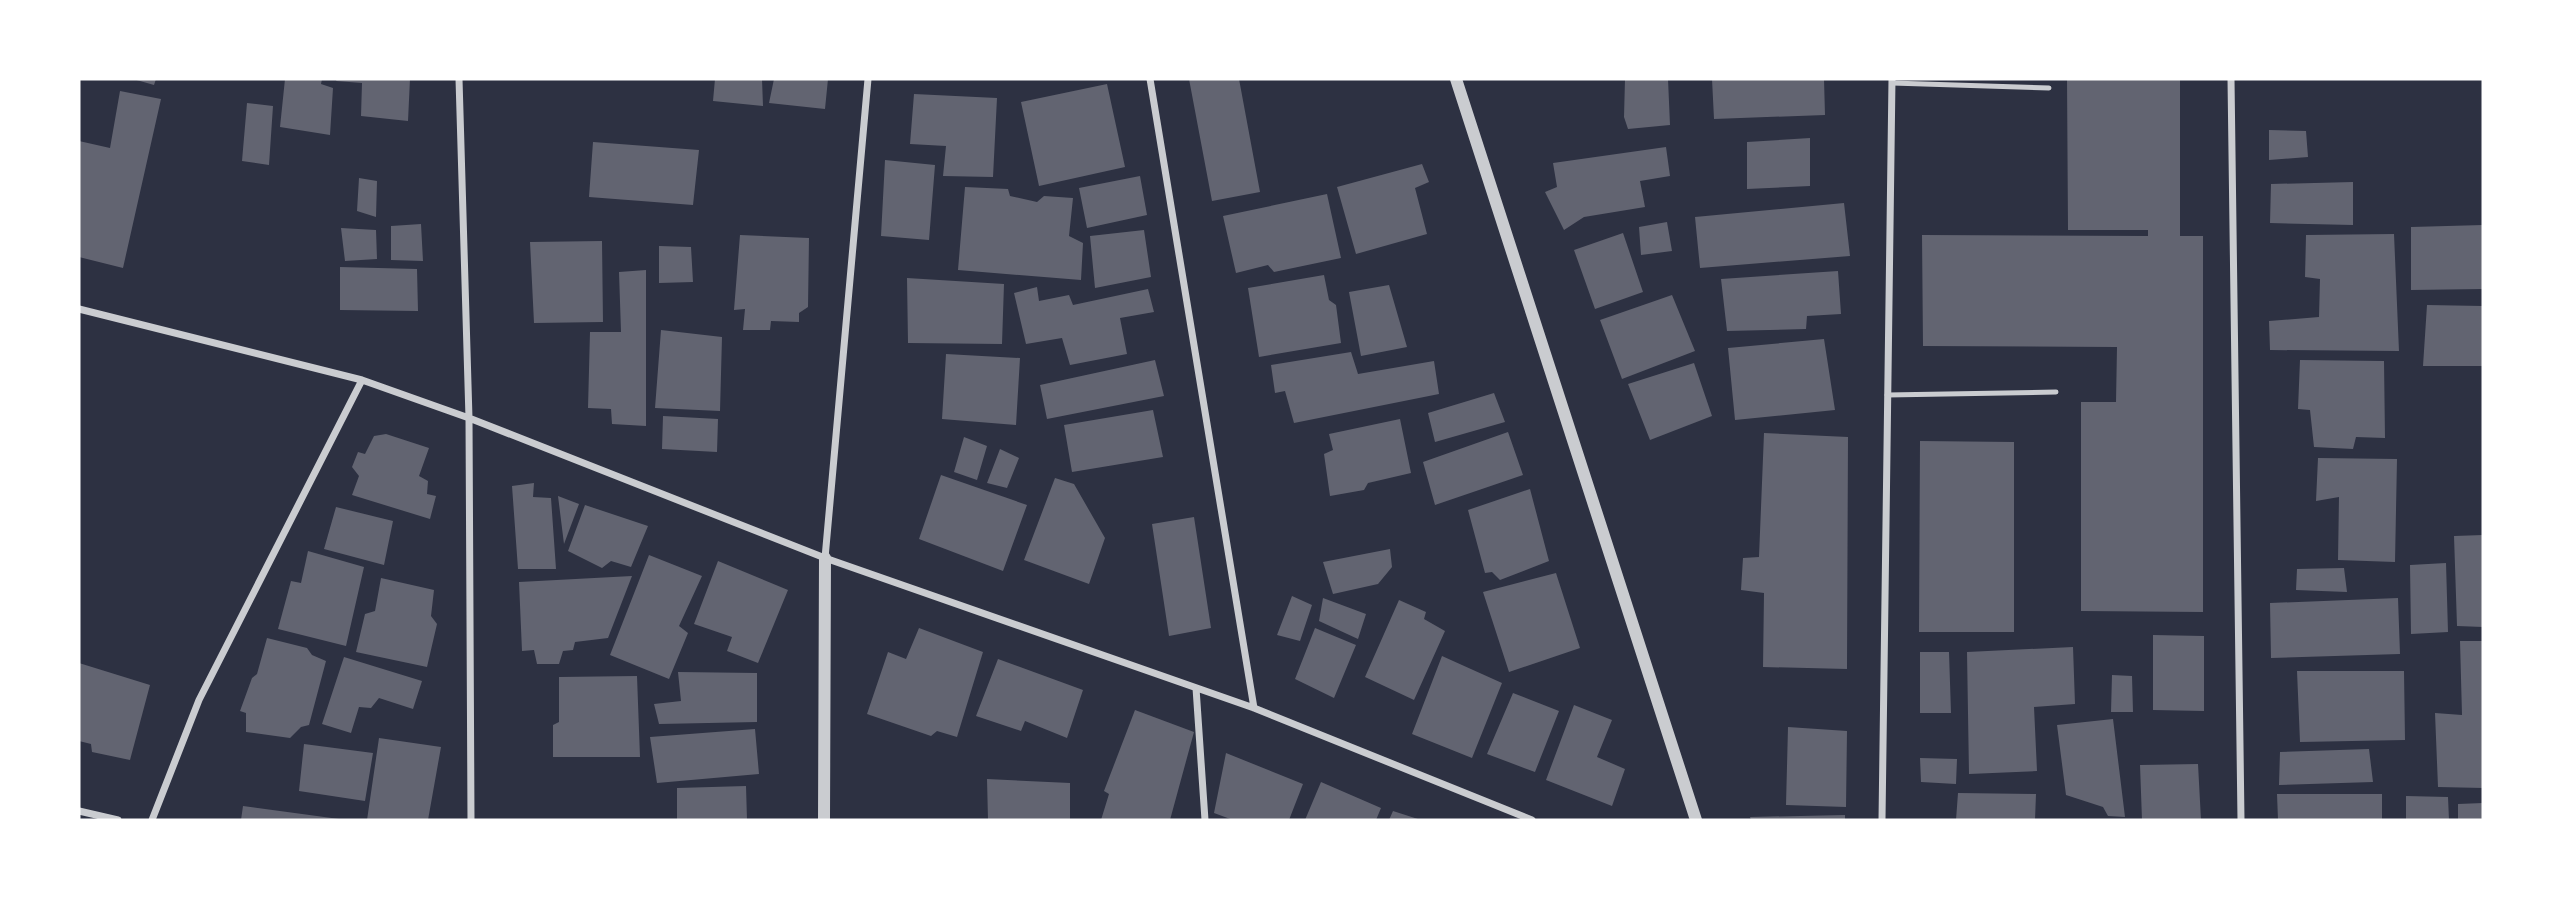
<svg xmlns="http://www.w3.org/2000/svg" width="2562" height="899" font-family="Signika,sans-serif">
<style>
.building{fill:#626471}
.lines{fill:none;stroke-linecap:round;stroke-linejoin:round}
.service{stroke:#caccd0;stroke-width:5}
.minor{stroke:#caccd0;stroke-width:7}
.tertiary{stroke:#caccd0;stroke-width:12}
</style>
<rect width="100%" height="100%" fill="#2d3142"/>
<path class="building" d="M133,79H156L154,85Z
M285,79H322L321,84L333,88L330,135L280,127Z
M337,79H410L408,121L361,116L362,83L336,81Z
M715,79H762L763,106L713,101Z
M774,79H828L825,109L769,103Z
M1189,79H1239L1260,192L1212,201Z
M1625,79H1668L1670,125L1628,129L1624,117Z
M1712,79H1824L1825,115L1714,119Z
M2067,79H2180V236H2203V612L2081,611V402H2116L2117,347L1923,346L1922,235L2148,236V230H2068Z
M1107,84L1125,167L1039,186L1021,102Z
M120,91L161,99L123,268L79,257V141L110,148Z
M914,94L997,98L993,177L943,176L946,146L910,144Z
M247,103L273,106L269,165L242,161Z
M2269,130L2306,131L2308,157L2269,160Z
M1810,138V186L1747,189V142Z
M593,142L699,150L693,205L589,197Z
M1666,147L1670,176L1640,181L1645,207L1584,217L1564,230L1545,192L1557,187L1553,163Z
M885,160L935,165L929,240L881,236Z
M1422,164L1429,182L1415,188L1427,234L1356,254L1337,187Z
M1140,176L1147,215L1087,228L1079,188Z
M359,178L377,181L376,217L357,211Z
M2353,182V225L2270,223L2271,184Z
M965,187L1008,189L1010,196L1037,202L1044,196L1073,198L1069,236L1083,243L1081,280L958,270Z
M1327,194L1341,258L1274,272L1268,265L1236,273L1223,216Z
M1844,203L1850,256L1700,268L1695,217Z
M1667,222L1672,251L1641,255L1639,227Z
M421,224L423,261L391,260V226Z
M2483,225V289L2411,290V227Z
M341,228L376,230L377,259L345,261Z
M1144,230L1151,277L1095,288L1090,236Z
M1623,233L1643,292L1595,309L1574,250Z
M2394,234L2399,351L2270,350L2269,321L2319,317L2320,279L2305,277L2306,235Z
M740,235L809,238L808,307L799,313V322L771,321L770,330H743L745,309L734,310Z
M602,241L603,322L534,323L530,242Z
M659,246L691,247L693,282L659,283Z
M340,267L417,269L418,311L340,310Z
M646,270V426L612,424L611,409L588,408L590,332H621L619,272Z
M1838,271L1841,314L1807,316L1806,329L1727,331L1721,279Z
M1324,275L1329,300L1336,305L1341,343L1259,357L1248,288Z
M907,278L1004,284L1002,344L908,343Z
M1389,285L1407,347L1361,356L1349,292Z
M1037,287L1039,301L1069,295L1073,305L1148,289L1154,312L1120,318L1127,354L1070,365L1062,338L1026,344L1014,293Z
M1672,295L1695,351L1622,379L1600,320Z
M2427,305L2483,306V366H2423Z
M661,330L722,337L720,411L655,408Z
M1824,339L1835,410L1735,420L1728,348Z
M1351,352L1358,374L1434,361L1439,394L1294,423L1285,391L1275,393L1271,365Z
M946,354L1020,358L1016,425L942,419Z
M1155,360L1164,396L1047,419L1040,385Z
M2300,360L2384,361L2385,438L2356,437L2353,449L2314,447L2310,410L2298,409Z
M1694,363L1712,416L1650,440L1628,384Z
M1494,393L1505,422L1435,442L1428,413Z
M1153,410L1163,457L1072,472L1064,425Z
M663,416L718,419L717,452L662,449Z
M1400,419L1411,473L1368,483L1364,490L1330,496L1324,454L1333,450L1329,434Z
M1508,432L1523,475L1435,505L1423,462Z
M1764,433L1848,437L1847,669L1763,667L1764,593L1741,590L1743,558L1759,557Z
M386,434L429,448L419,476L428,481L427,494L436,496L430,519L352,495L359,476L352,467L358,452L365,454L374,436Z
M964,437L987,446L977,480L954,472Z
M1920,441L2014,442V632H1919Z
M1000,449L1019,458L1007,488L987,483Z
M2318,458L2397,459L2395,562L2338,560L2339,497L2316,501Z
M941,475L1027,505L1003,571L919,539Z
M1055,478L1074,484L1105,538L1089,584L1024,560Z
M534,483L533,497L551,498L556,569H518L512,486Z
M1530,489L1549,561L1500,580L1492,572L1485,573L1468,510Z
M558,496L579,504L564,544Z
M585,505L648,526L631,567L611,561L602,568L568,551Z
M336,507L393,521L384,565L324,549Z
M1194,517L1211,628L1169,636L1152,524Z
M2483,535V627L2457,626L2454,536Z
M1390,549L1392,567L1378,584L1333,594L1323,562Z
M308,551L364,567L346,646L278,629L291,581L301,583Z
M649,555L702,576L679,626L688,633L669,679L610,655Z
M718,561L788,590L758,663L727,651L732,637L694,624Z
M2446,563L2448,632L2411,634L2410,565Z
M2344,568L2347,592L2296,590L2297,569Z
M1556,573L1580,648L1509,672L1483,592Z
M632,576L608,638L575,642L573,650L563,651L559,664H537L534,650L522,651L519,582Z
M381,578L434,590L431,616L437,624L427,667L356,652L365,614L375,611Z
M1292,596L1312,605L1300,641L1277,635Z
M1323,598L1366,614L1358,639L1319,621Z
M2398,598L2400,654L2271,658L2270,603Z
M1399,600L1426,612L1424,619L1445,631L1414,700L1365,677Z
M919,628L983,652L957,737L937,731L931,736L867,714L888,652L906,659Z
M1315,628L1356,645L1334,698L1295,679Z
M2153,635L2204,636V711L2153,710Z
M267,638L307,648L312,655L326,661L309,725L301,727L290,738L246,732V713L240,711L252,678L257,674Z
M2460,641H2483V788L2438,787L2435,713L2462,715Z
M2073,647L2075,704L2034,707L2037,771L1969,774L1967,652Z
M1920,652H1949L1951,713H1920Z
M1442,656L1502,683L1472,758L1412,734Z
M344,657L422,681L413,709L379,698L371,708L359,707L351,733L322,724Z
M998,659L1083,690L1067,738L1025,721L1021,731L976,716Z
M79,663L150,685L130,760L92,752L91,744L79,741Z
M2297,671H2404L2405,740L2300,742Z
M678,672L757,673V722L659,724L654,704L681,701Z
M2112,675L2132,676L2133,712H2111Z
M637,676L640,757H553V725L559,722V677Z
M1513,693L1559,711L1535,772L1487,754Z
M1574,705L1612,720L1597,757L1625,769L1612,806L1546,780Z
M1135,710L1194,732L1170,820H1101L1109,794L1104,791Z
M2113,719L2125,817L2108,816L2103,807L2066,795L2057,725Z
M1788,727L1847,731L1846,807L1786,805Z
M755,729L759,774L657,783L650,737Z
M379,738L441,747L428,820H367Z
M304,744L373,753L365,801L299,791Z
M2369,749L2373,782L2279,785L2280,752Z
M1226,753L1303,784L1289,820H1233L1214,813Z
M1920,758L1957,759L1956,784L1921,782Z
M2198,764L2201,820H2142L2140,765Z
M987,779L1070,783V820H988Z
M1321,782L1381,808L1376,820H1305Z
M746,786L747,820H677V788Z
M1958,793L2036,794L2035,820H1956Z
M2277,794H2382V820H2278Z
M2406,796L2448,797L2449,820H2406Z
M2483,803V820H2458V804Z
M243,806L339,819V820H241Z
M1393,811L1421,820H1389Z
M1845,815V820H1751L1750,817Z"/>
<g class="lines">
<path class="service" d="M1892,83L2049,88
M1887,395L2056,392"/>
<path class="minor" d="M459,79L469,418L471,820
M1150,79L1254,708
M2231,79L2241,820
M79,309L362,380L469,418L825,558L1254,708L1532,820
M825,558L868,79
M1196,688L1205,820
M79,811L118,820
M152,820L199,700L362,380
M1882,820L1892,79"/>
<path class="tertiary" d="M1456,79L1696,820
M824,820L825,558"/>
</g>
<rect width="2562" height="899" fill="none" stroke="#ffffff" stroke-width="161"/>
</svg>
